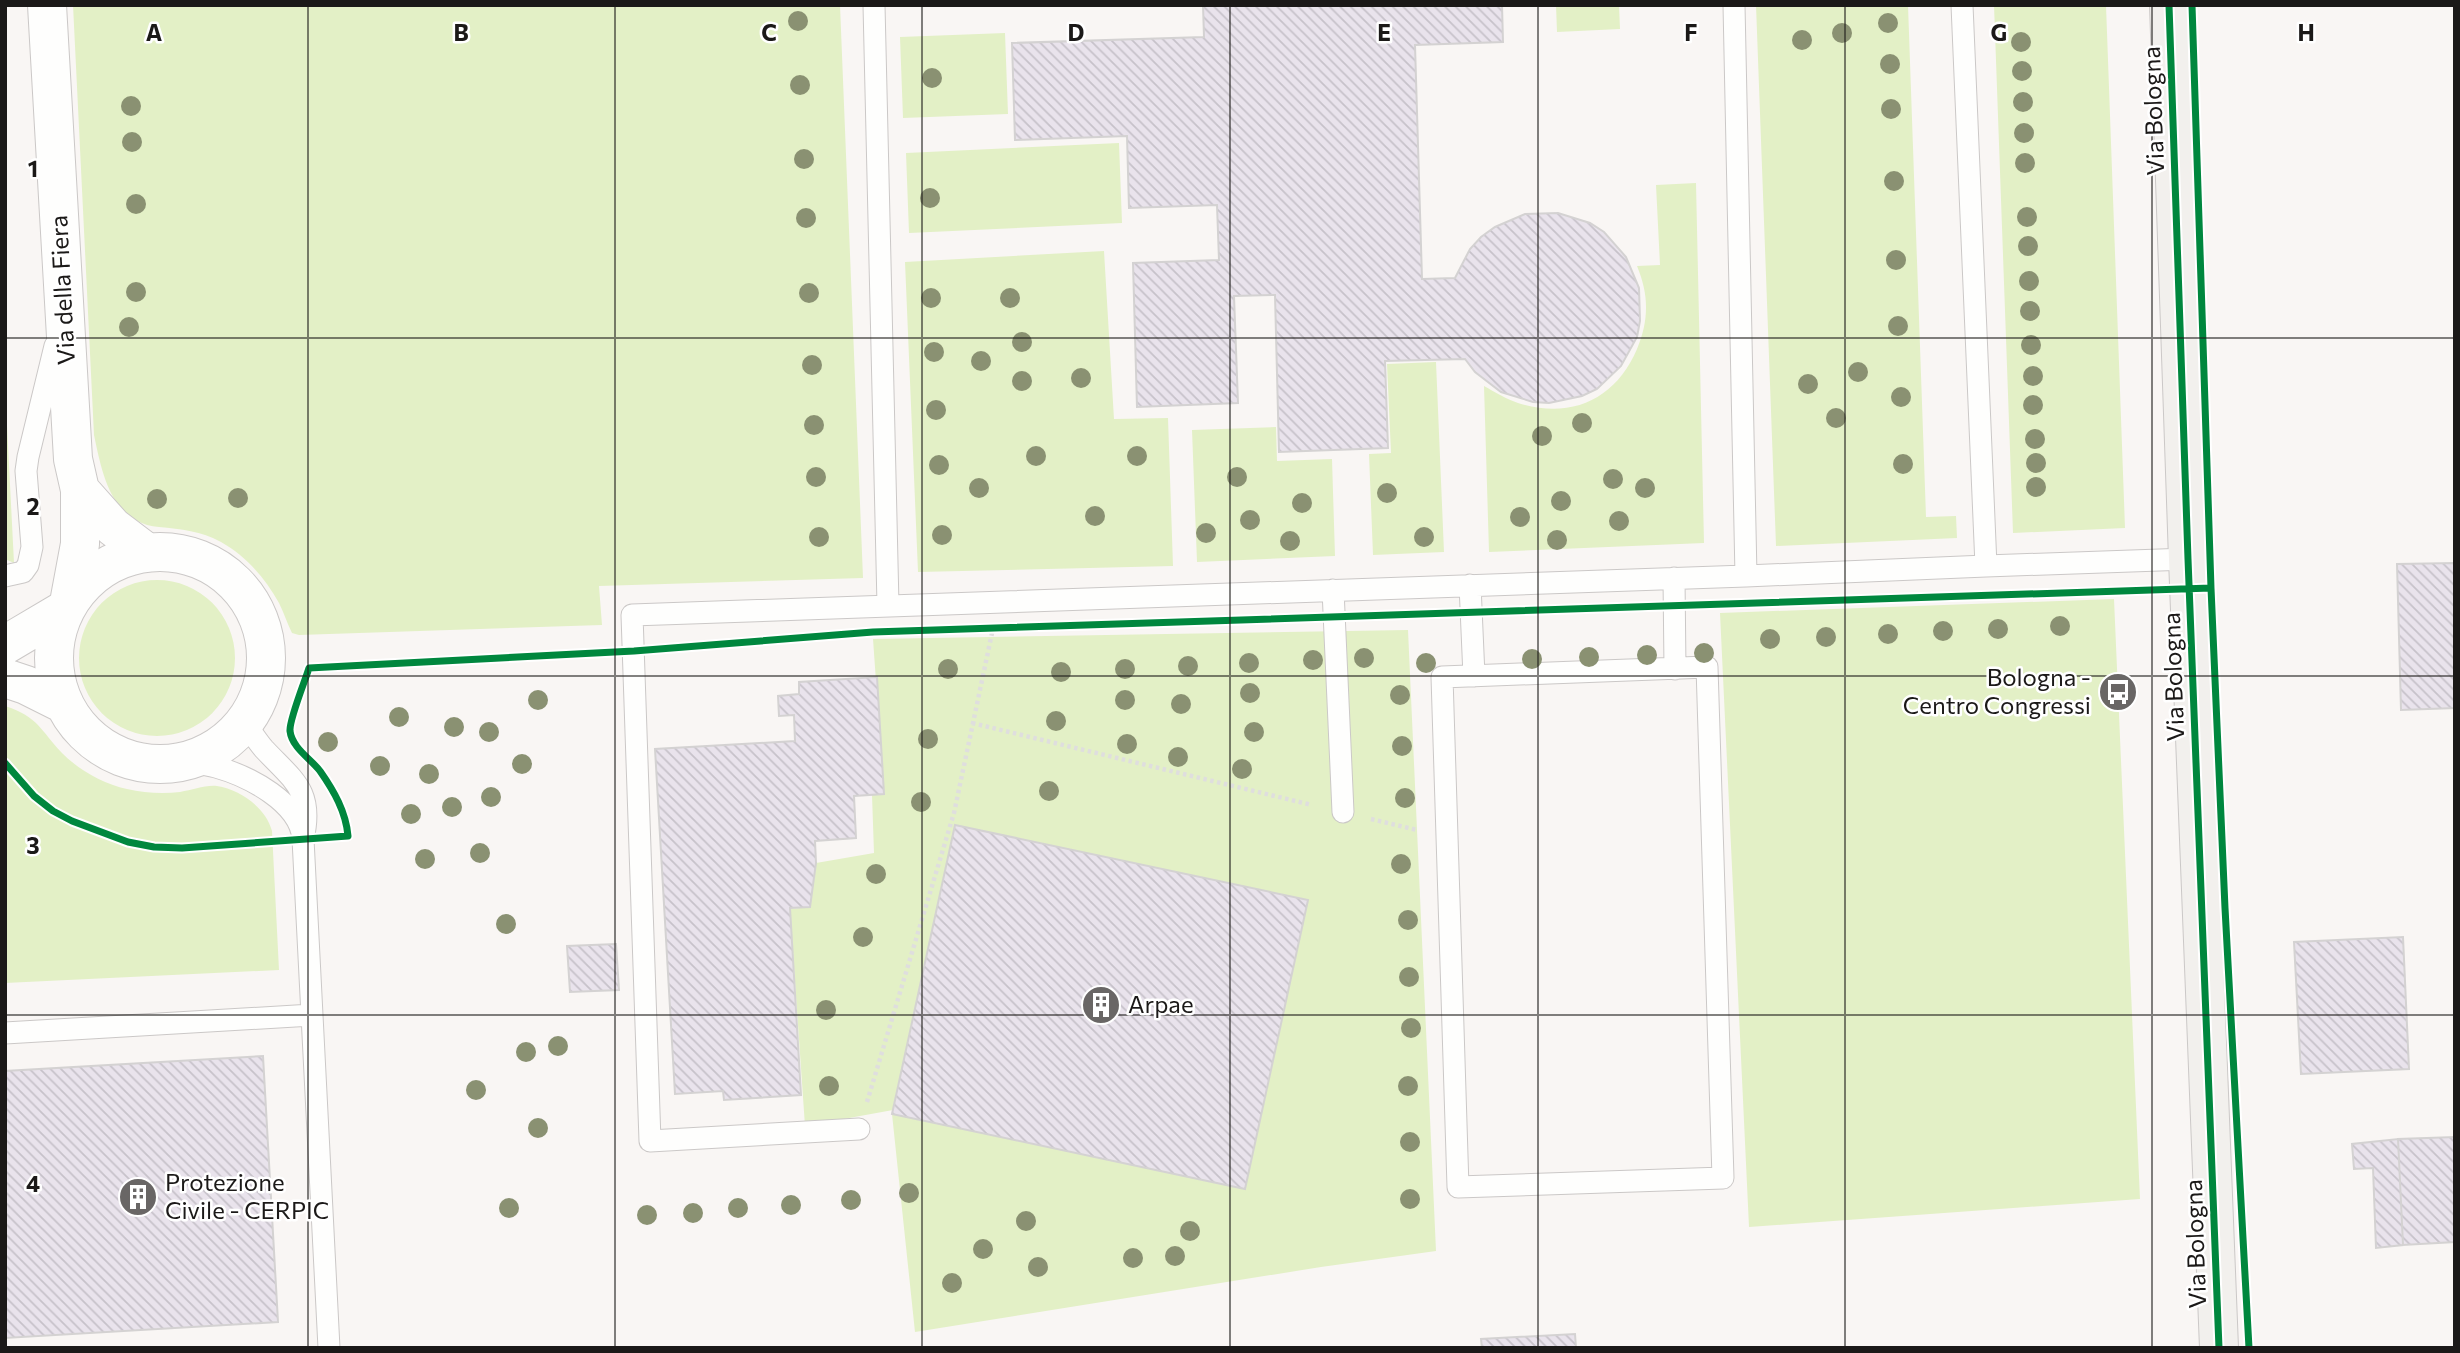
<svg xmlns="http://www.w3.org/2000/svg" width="2460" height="1353" font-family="Commissioner,sans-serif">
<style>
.grass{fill:#e3f0c6}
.building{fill:url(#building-back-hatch);stroke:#d4d2d2;stroke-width:2}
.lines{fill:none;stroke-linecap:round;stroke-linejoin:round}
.lane-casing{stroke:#cbc8c7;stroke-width:23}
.street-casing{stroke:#cbc8c7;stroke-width:40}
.secondary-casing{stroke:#cbc8c7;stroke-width:40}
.path{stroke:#dfdede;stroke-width:4.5;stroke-dasharray:3.5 3.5;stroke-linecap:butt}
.lane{stroke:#fefefd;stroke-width:21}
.street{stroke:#fefefd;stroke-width:38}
.secondary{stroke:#f2f0ed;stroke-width:38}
.cycleway-casing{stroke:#fff;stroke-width:11}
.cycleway{stroke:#00873e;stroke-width:7}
.tree{fill:#8a9172}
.grid{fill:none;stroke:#1b1918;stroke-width:2;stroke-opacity:0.55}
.labels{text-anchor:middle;stroke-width:5;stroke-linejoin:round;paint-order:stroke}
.street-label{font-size:24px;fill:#1b1918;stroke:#fff}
.poi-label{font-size:24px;fill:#1b1918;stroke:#fff;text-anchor:start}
.grid-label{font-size:23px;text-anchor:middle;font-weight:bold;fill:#1b1918;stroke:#fff;stroke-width:5;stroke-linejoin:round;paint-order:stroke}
</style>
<defs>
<pattern id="building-back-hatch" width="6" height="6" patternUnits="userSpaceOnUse" patternTransform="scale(1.75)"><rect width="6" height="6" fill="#e9e3ec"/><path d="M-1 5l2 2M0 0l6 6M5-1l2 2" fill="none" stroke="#c7c2ca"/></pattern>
</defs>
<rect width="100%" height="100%" fill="#f9f6f4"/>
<path class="grass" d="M73,5H840L863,578L599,586L602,625L299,635L292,633C287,623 284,613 279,603C265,578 246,556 221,542C201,531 181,529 159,527C111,523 102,473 94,435Z
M1556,5H1619L1620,29L1557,32Z
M1756,5H1908L1926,517L1956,516L1957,538L1776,546Z
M1994,5H2106L2125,528L2013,533Z
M1005,33L1008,114L903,118L900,37Z
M1119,143L1122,223L909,233L906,153Z
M1696,183L1704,543L1489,552L1484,386C1495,392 1506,399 1518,403C1571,420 1616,399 1637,349C1649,320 1649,295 1637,266L1660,265L1656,185Z
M1104,251L1114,419L1168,418L1173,566L918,572L905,262Z
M1436,362L1444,552L1373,555L1369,454L1391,453L1387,364Z
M5,386L14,563L5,559Z
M1276,427L1277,461L1332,459L1335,556L1197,562L1192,430Z
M79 658a78 78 0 1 1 156 0a78 78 0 1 1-156 0Z
M2114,599L2140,1199L1749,1227L1720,613Z
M1408,630L1436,1251L1321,1267L915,1332L892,1114L1245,1189L1307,900L955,825L893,1110L805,1126L790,909L810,907L816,863L874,853L872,795L884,794L873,639Z
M5,706C39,717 40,730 62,753C79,770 103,784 127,789C144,793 163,794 180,792C193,790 204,785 217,786C241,790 266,808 272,831L279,970L5,983Z"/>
<path class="building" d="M1203,5H1502L1503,42L1415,45L1422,279L1455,278L1470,249L1481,237L1495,227L1525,214L1558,213L1590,223L1604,232L1626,257L1639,288L1640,321L1637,337L1621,366L1597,389L1582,396L1549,403L1533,402L1501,392L1475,372L1465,359L1385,361L1388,448L1279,452L1275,295L1234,296L1238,403L1137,407L1133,263L1219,260L1217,205L1129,208L1127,136L1015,140L1012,43L1204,37Z
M2455,563V708L2401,710L2397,564Z
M877,677L884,794L854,796L856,838L815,841L816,863L810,907L790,908L801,1095L724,1100L723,1091L675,1094L655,749L795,741L794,715L779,716L778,696L799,694V682Z
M955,825L1308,900L1245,1189L892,1114Z
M2403,937L2409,1069L2301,1074L2294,942Z
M616,944L619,990L570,992L567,946Z
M263,1056L278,1322L5,1338V1071Z
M2455,1137V1242L2403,1245L2398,1139Z
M2398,1139L2403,1245L2376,1248L2373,1168L2354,1169L2352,1144Z
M1575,1334L1576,1348H1482L1481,1339Z"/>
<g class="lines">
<defs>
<path id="lane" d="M874,5L888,605
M1734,5L1746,576L1986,566L1962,5
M1986,566L2188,559
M5,576L23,572L28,565L32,547L26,471L28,457L55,346
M1674,578L1675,669
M1470,585L1474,676
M1333,590L1343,812
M1707,667L1723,1178L1458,1187L1442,677Z
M183,761C194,763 205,764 216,767C248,776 300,802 303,839C314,791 294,781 264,749C257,741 251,731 244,722
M303,839L329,1348
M5,1033L312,1015
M859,1129L650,1141L632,615L1746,576"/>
<path id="street" d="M47,5L73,459L80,490
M54 658a106 106 0 1 1 212 0a106 106 0 1 1-212 0Z
M69,603L80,544V490L113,527L146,552
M5,645L64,610
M5,678L26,685L64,704"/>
<path id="secondary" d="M2169,5L2188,559L2219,1348"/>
</defs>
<use href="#lane" class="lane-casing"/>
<use href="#street" class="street-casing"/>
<use href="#secondary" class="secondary-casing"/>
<path class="path" d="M972,723L1312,805
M1371,819L1417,830
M867,1102L954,813L992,633"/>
<use href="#lane" class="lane"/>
<use href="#street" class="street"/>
<use href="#secondary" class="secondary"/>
<defs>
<path id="cycleway" d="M2169,5L2188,559L2219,1348
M2192,5L2211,588L2225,908L2249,1348
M5,763L34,796L53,811L72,821L128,842L154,847L182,848L348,836C346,812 334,791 320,771C311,759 292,748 290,731C289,720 305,681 309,668L634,651L873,632L2211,588"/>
</defs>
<use href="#cycleway" class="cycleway-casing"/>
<use href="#cycleway" class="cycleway"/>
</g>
<g class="tree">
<circle cx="798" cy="21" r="10"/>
<circle cx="1888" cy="23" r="10"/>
<circle cx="1842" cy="33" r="10"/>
<circle cx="1802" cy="40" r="10"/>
<circle cx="2021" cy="42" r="10"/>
<circle cx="1890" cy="64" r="10"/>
<circle cx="2022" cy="71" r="10"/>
<circle cx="932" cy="78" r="10"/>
<circle cx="800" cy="85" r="10"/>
<circle cx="2023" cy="102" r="10"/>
<circle cx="131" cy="106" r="10"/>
<circle cx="1891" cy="109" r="10"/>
<circle cx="2024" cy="133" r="10"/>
<circle cx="132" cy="142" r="10"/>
<circle cx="804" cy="159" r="10"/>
<circle cx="2025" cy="163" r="10"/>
<circle cx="1894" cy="181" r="10"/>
<circle cx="930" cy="198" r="10"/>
<circle cx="136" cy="204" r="10"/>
<circle cx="2027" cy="217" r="10"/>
<circle cx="806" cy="218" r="10"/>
<circle cx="2028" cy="246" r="10"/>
<circle cx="1896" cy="260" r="10"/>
<circle cx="2029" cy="281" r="10"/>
<circle cx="136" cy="292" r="10"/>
<circle cx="809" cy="293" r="10"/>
<circle cx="931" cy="298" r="10"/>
<circle cx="1010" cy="298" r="10"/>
<circle cx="2030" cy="311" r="10"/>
<circle cx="1898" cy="326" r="10"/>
<circle cx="129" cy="327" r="10"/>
<circle cx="1022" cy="342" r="10"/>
<circle cx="2031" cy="345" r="10"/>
<circle cx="934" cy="352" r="10"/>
<circle cx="981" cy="361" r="10"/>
<circle cx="812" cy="365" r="10"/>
<circle cx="1858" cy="372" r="10"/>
<circle cx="2033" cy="376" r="10"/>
<circle cx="1081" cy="378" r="10"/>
<circle cx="1022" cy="381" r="10"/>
<circle cx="1808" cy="384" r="10"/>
<circle cx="1901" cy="397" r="10"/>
<circle cx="2033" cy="405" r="10"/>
<circle cx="936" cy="410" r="10"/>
<circle cx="1836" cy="418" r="10"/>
<circle cx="1582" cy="423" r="10"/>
<circle cx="814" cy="425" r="10"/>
<circle cx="1542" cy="436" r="10"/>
<circle cx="2035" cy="439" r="10"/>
<circle cx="1036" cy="456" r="10"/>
<circle cx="1137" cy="456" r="10"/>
<circle cx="2036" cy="463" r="10"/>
<circle cx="1903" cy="464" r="10"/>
<circle cx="939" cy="465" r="10"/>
<circle cx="816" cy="477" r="10"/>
<circle cx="1237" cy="477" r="10"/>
<circle cx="1613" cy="479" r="10"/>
<circle cx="2036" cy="487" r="10"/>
<circle cx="979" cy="488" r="10"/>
<circle cx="1645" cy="488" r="10"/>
<circle cx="1387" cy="493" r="10"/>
<circle cx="238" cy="498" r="10"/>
<circle cx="157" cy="499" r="10"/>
<circle cx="1561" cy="501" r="10"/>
<circle cx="1302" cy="503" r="10"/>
<circle cx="1095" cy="516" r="10"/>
<circle cx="1520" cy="517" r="10"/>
<circle cx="1250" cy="520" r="10"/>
<circle cx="1619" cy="521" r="10"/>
<circle cx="1206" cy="533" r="10"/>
<circle cx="942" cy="535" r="10"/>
<circle cx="819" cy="537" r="10"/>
<circle cx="1424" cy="537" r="10"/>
<circle cx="1557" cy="540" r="10"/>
<circle cx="1290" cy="541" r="10"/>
<circle cx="2060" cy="626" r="10"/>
<circle cx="1998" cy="629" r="10"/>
<circle cx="1943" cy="631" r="10"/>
<circle cx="1888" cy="634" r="10"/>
<circle cx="1826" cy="637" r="10"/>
<circle cx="1770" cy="639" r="10"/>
<circle cx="1704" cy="653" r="10"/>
<circle cx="1647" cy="655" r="10"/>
<circle cx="1589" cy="657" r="10"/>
<circle cx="1364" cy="658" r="10"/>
<circle cx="1532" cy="659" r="10"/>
<circle cx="1313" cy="660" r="10"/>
<circle cx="1249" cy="663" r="10"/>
<circle cx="1426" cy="663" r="10"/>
<circle cx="1188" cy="666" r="10"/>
<circle cx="948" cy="669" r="10"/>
<circle cx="1125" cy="669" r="10"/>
<circle cx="1061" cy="672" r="10"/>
<circle cx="1250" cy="693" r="10"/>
<circle cx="1400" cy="695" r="10"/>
<circle cx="538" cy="700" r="10"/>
<circle cx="1125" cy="700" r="10"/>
<circle cx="1181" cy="704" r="10"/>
<circle cx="399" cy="717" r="10"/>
<circle cx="1056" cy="721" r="10"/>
<circle cx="454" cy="727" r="10"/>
<circle cx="489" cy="732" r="10"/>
<circle cx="1254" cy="732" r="10"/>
<circle cx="928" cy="739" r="10"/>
<circle cx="328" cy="742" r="10"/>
<circle cx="1127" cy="744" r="10"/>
<circle cx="1402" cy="746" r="10"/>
<circle cx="1178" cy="757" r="10"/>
<circle cx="522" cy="764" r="10"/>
<circle cx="380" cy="766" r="10"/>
<circle cx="1242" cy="769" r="10"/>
<circle cx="429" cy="774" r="10"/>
<circle cx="1049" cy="791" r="10"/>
<circle cx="491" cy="797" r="10"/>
<circle cx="1405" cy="798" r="10"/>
<circle cx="921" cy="802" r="10"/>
<circle cx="452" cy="807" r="10"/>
<circle cx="411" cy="814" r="10"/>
<circle cx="480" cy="853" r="10"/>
<circle cx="425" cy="859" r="10"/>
<circle cx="1401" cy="864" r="10"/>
<circle cx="876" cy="874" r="10"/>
<circle cx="1408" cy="920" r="10"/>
<circle cx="506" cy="924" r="10"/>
<circle cx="863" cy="937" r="10"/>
<circle cx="1409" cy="977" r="10"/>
<circle cx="826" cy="1010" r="10"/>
<circle cx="1411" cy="1028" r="10"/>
<circle cx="558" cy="1046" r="10"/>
<circle cx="526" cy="1052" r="10"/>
<circle cx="829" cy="1086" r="10"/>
<circle cx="1408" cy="1086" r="10"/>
<circle cx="476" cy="1090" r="10"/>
<circle cx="538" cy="1128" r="10"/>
<circle cx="1410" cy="1142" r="10"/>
<circle cx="909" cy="1193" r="10"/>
<circle cx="1410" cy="1199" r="10"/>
<circle cx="851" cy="1200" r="10"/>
<circle cx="791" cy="1205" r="10"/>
<circle cx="509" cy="1208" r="10"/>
<circle cx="738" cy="1208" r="10"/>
<circle cx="693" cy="1213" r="10"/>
<circle cx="647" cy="1215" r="10"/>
<circle cx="1026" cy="1221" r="10"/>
<circle cx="1190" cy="1231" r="10"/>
<circle cx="983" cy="1249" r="10"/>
<circle cx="1175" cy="1256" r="10"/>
<circle cx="1133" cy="1258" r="10"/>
<circle cx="1038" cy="1267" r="10"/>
<circle cx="952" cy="1283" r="10"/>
</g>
<path class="grid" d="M308,5V1348M615,5V1348M922,5V1348M1230,5V1348M1538,5V1348M1845,5V1348M2152,5V1348M5,338H2455M5,676H2455M5,1015H2455"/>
<defs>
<symbol id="bus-disc" viewBox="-11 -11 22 22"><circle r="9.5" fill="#696665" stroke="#fff"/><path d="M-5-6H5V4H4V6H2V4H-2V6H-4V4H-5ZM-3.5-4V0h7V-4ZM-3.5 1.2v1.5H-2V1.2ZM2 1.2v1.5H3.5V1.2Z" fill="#fff"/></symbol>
<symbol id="building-disc" viewBox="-11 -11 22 22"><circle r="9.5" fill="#696665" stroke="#fff"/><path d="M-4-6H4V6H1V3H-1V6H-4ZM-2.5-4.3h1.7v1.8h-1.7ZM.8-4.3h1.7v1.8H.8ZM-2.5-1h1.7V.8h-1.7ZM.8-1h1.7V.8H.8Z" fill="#fff"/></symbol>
</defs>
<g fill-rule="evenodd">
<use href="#bus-disc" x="2096" y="670" width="44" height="44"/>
<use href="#building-disc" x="1079" y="983" width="44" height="44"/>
<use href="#building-disc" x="116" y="1175" width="44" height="44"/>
</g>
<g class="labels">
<g class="street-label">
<text transform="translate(2154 111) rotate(-92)" y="8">Via Bologna</text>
<text transform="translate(63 290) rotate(-93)" y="8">Via della Fiera</text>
<text transform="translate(2174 677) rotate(-92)" y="8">Via Bologna</text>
<text transform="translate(2196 1244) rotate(-92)" y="8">Via Bologna</text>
</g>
<g class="poi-label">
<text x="2091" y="686" text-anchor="end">Bologna -<tspan x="2091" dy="28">Centro Congressi</tspan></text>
<text x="1128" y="1013">Arpae</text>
<text x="165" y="1191">Protezione<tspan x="165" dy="28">Civile - CERPIC</tspan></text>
</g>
</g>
<g class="grid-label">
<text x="154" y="41">A</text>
<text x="461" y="41">B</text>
<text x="769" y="41">C</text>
<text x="1076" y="41">D</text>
<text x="1384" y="41">E</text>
<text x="1691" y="41">F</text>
<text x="1999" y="41">G</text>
<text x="2306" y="41">H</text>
<text x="33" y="177">1</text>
<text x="33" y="515">2</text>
<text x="33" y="854">3</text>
<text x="33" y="1192">4</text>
</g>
<rect width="2460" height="1353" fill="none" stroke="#1b1918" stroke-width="14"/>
</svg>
